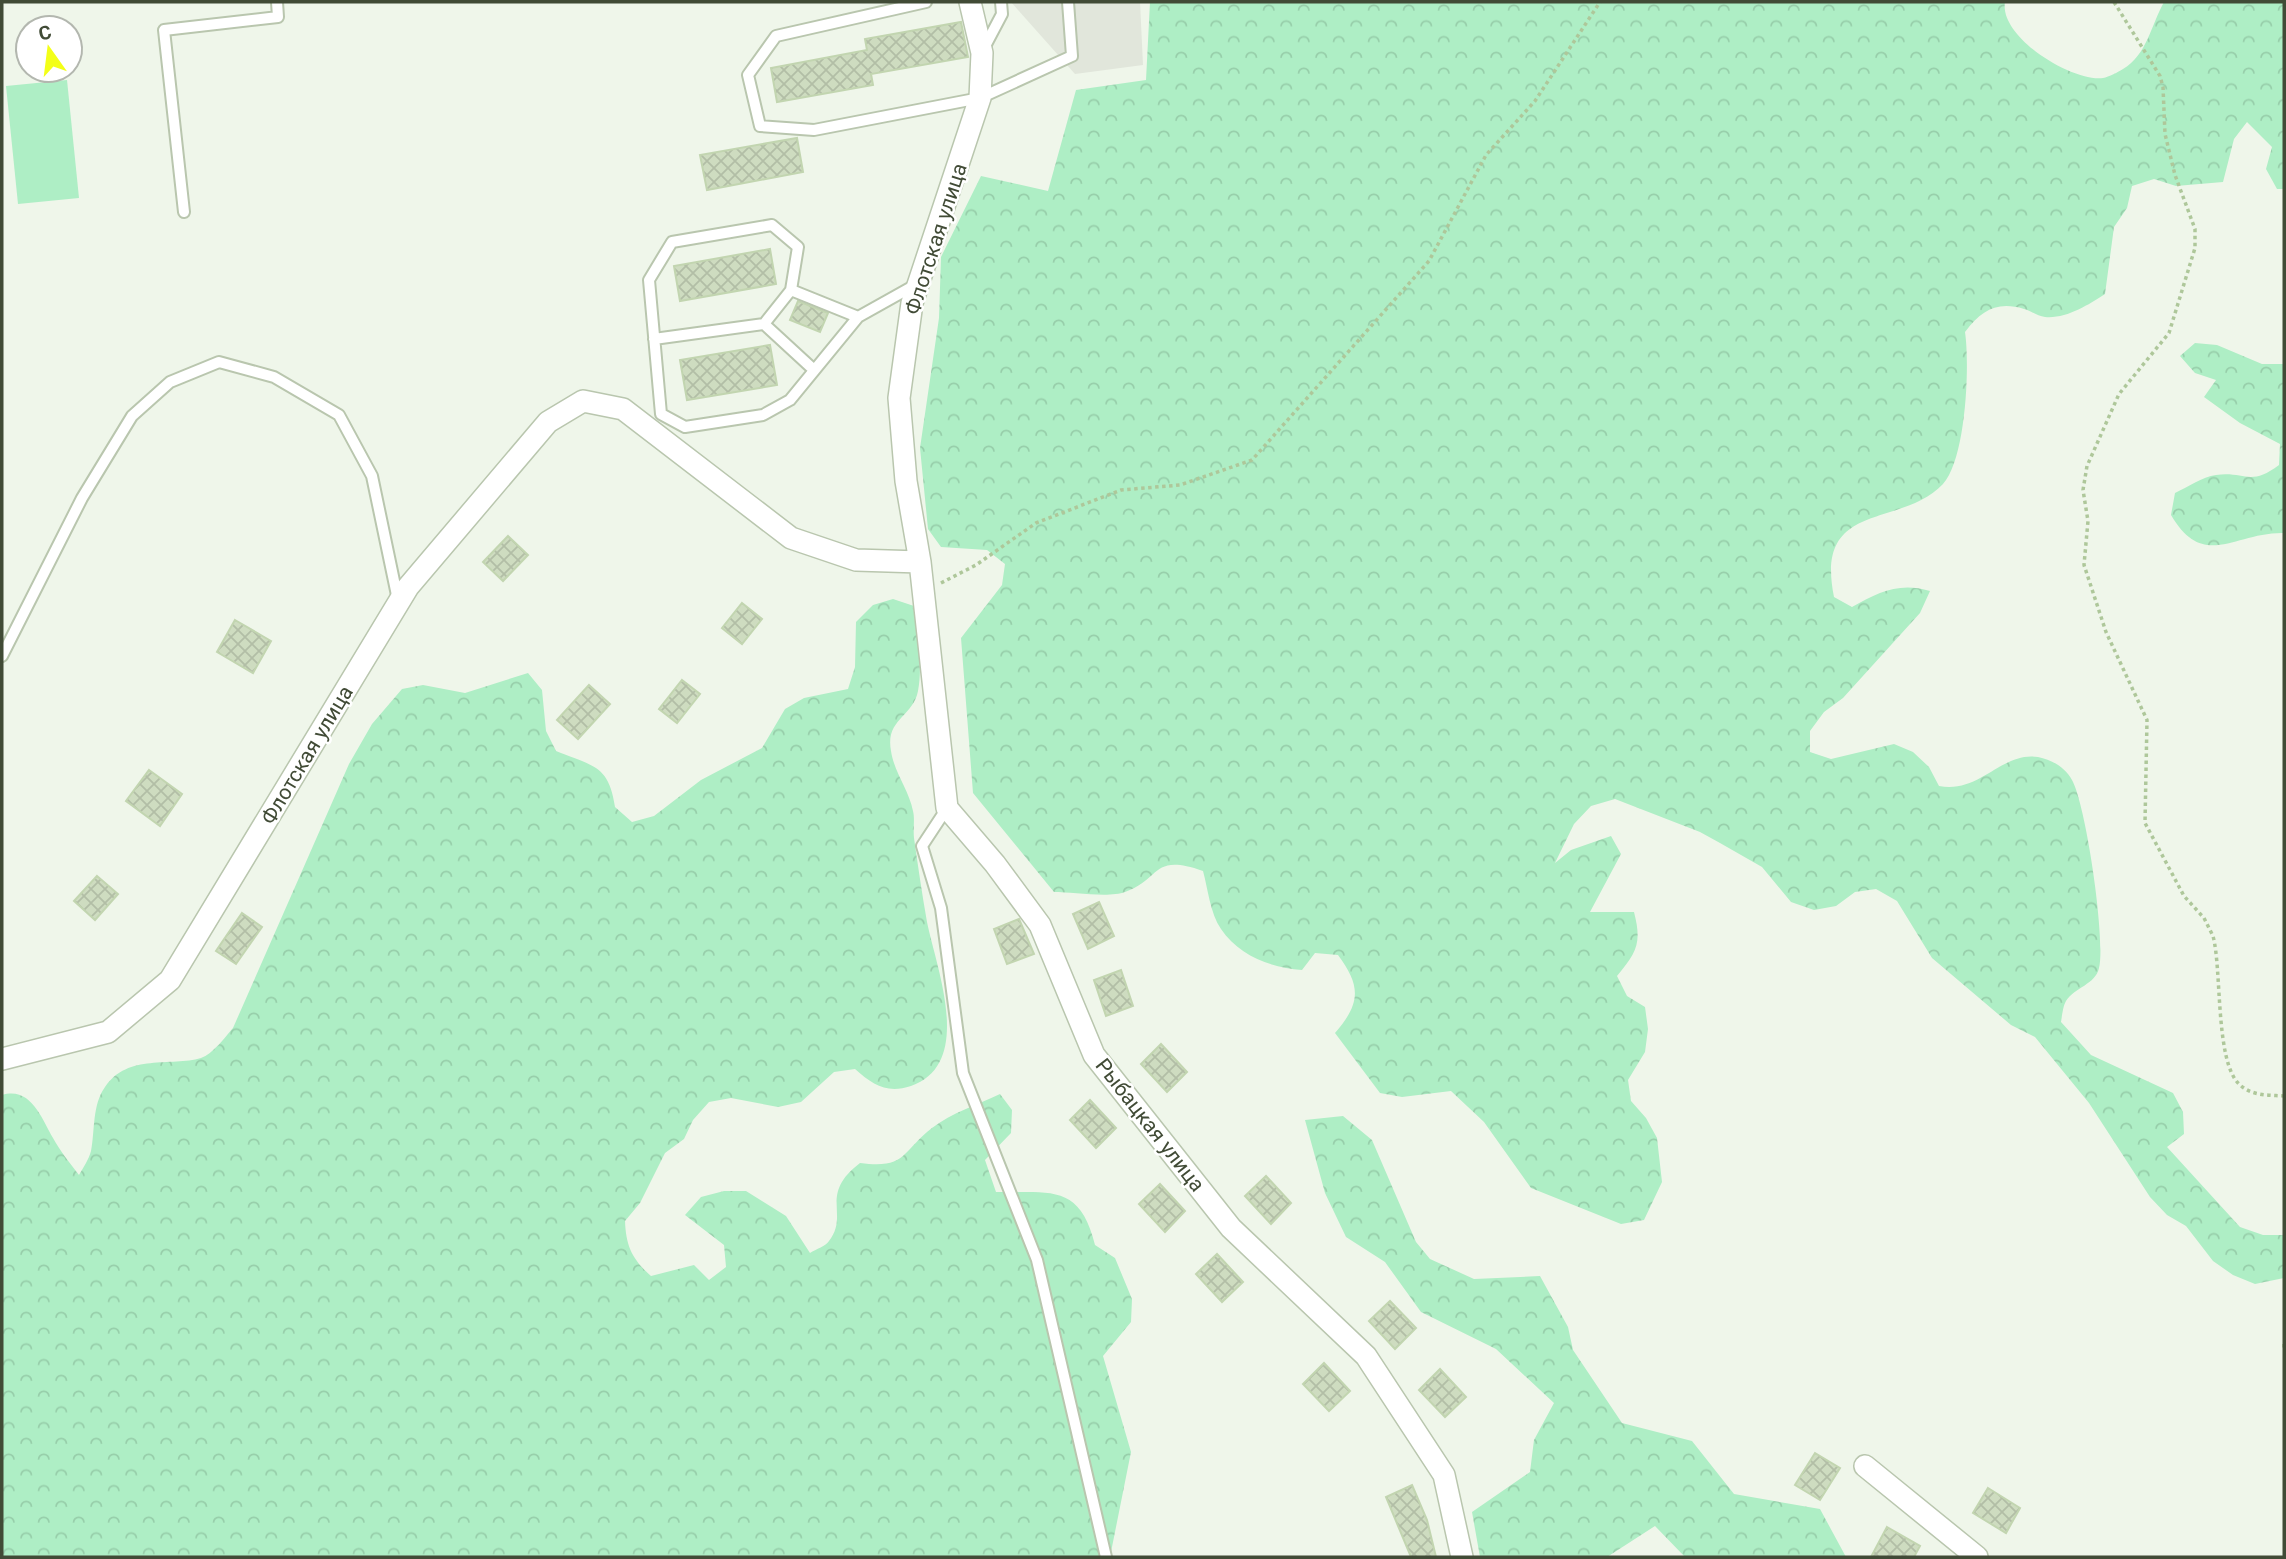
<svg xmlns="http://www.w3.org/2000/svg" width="2286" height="1559" font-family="Roboto,sans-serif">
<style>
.industrial{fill:#e1e6db}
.forest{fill:url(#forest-crowns)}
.park{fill:#aeeec5}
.building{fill:url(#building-cross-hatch);stroke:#c2d5b0;stroke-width:2}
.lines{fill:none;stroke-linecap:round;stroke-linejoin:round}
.service-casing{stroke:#b9c6ae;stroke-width:14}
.minor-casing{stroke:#b9c6ae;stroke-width:24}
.path{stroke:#aec79a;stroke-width:3.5;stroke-dasharray:3.5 3.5;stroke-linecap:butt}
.service{stroke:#fff;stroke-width:10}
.minor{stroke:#fff;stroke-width:21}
.labels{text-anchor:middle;stroke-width:5;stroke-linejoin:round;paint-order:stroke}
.street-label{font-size:21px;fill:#414b36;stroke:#fff}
</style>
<defs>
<pattern id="forest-crowns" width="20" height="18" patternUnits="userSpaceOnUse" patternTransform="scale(1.75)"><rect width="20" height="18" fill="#aeeec5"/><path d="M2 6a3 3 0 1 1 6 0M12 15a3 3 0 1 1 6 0" fill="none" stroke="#97ceaa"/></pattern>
<pattern id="building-cross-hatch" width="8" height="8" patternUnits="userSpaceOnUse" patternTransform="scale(1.75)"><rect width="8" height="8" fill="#cedcc0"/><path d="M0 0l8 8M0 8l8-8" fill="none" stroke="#b2bea6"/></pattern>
</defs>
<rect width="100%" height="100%" fill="#eff6ea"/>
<path class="industrial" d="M1011,2H1140L1143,65L1075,74Z"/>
<path class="forest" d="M1150,2H2005C1999,37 2072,82 2103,78C2109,77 2118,72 2123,69C2147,55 2151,25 2164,2H2284V189H2277L2266,169L2272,147L2247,122L2234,139L2223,182L2176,186L2154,179L2132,186L2127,208L2114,227L2105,294C2088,305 2066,319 2045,317C2038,316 2031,311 2024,309C1997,301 1982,310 1965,332C1970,365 1966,459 1943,484C1901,529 1814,499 1834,597L1852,607C1879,592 1899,582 1930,591L1920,613L1843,698L1824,712L1810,731V752L1831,759L1894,744L1913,752L1929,767L1939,786C1980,794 2002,751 2038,757C2052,760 2065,767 2072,780C2086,805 2106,940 2099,968C2096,984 2074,988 2066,1001C2063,1006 2062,1016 2061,1022L2091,1055L2173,1093L2183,1112L2184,1134L2167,1147L2240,1227L2263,1235H2284V1278L2255,1284L2233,1275L2213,1261L2186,1226L2167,1215L2150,1197L2089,1103L2035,1037L2011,1025L1932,958L1897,901L1876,889L1855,892L1836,906L1814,910L1791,902L1762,867L1720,843L1700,832L1615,799L1591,806L1574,824L1555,863L1571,850L1611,836L1621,854L1590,912H1634C1642,943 1637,952 1617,976L1627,996L1645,1007L1648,1029L1645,1052L1628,1080L1631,1101L1646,1118L1657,1138L1662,1182L1644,1220L1621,1224L1531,1188L1484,1122L1451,1091L1402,1097L1380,1093L1335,1033C1361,1003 1361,986 1338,955L1315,953L1302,970C1272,968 1239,956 1221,929C1210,913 1208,889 1203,871C1151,853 1162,879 1125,892C1110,898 1071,892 1054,892L973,793L961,638L1002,585L1005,564L987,550L941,547L928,529L920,448L939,318L941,257L981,176L1048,191L1076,90L1146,80Z
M2195,343L2217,345L2262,364H2284V533C2234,532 2204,571 2171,515L2175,493C2188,487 2202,477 2216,475C2245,471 2250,487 2279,465L2280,444L2240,423L2204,397L2216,380L2195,373L2180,356Z
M893,599L914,606C917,632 923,665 918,691C913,717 885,719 891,751C894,772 909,790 913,811C915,819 913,829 914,838C918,866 922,894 927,922C936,967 975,1064 911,1086C887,1094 873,1085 855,1069L834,1072L801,1102L778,1107L731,1098L709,1102L693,1120L684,1139L665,1153L640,1203L625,1221C626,1246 632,1259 651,1276L694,1265L709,1280L726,1267L724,1245L685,1215L701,1197L724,1191H746L786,1216L810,1253C816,1249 826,1246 829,1241C850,1214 818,1195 860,1163C907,1169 901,1152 932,1128C951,1113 979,1104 1000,1094L1012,1110L1011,1133L985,1160L996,1192C1050,1193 1080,1183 1095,1245L1115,1258L1132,1299L1131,1322L1103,1356L1131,1452L1110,1557H2V1095C31,1086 42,1119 53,1138C60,1151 70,1163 79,1175C83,1168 89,1159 91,1151C95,1131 92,1105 105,1087C128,1053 171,1067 201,1058C213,1054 225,1037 233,1028L349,764L372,724L402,689L423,685L465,693L528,673L542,690L546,731L556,751C593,766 609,765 615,807L632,822L654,816L701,780L762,748L785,709L804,698L848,689L855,667L856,622L873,605Z
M1343,1116L1372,1140L1416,1242L1430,1259L1474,1279L1540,1276L1568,1327L1573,1350L1622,1423L1692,1441L1734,1494L1820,1509L1846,1557H1685L1655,1526L1607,1557H1480L1472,1512L1530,1472L1534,1440L1554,1403L1496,1349L1421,1312L1385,1262L1346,1237L1325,1193L1305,1120Z"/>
<path class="park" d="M67,80L79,198L18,204L6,86Z"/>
<path class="building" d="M961,22L968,57L871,74L873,85L777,102L771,68L867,50L865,39Z
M797,138L803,172L707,190L700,155Z
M770,249L776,284L680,301L674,266Z
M798,301L828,313L820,332L790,320Z
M770,345L777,385L687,400L680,360Z
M508,536L528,555L503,581L483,562Z
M742,603L762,619L742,644L722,628Z
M235,620L271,641L253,673L217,652Z
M682,680L700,694L677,723L659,709Z
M589,685L610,704L578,739L557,720Z
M149,770L182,794L160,826L126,801Z
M97,876L118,894L95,920L74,901Z
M1099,902L1114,936L1088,949L1073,914Z
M242,913L262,927L236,964L216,951Z
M1019,919L1034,954L1007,964L994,929Z
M1121,970L1133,1006L1106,1016L1094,980Z
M1161,1044L1187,1072L1167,1092L1141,1064Z
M1090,1100L1116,1128L1096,1148L1070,1120Z
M1266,1176L1291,1203L1271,1224L1245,1196Z
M1160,1184L1185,1211L1165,1232L1139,1204Z
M1217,1254L1243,1282L1222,1302L1196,1274Z
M1390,1301L1416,1328L1395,1349L1369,1321Z
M1324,1363L1350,1391L1329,1411L1303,1384Z
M1440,1369L1466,1397L1445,1417L1419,1390Z
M1815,1453L1840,1468L1820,1500L1795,1485Z
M1412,1485L1427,1520L1436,1557H1411L1386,1497Z
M1988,1488L2020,1508L2006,1533L1973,1513Z
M1887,1527L1920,1546L1914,1557H1871Z"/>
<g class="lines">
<defs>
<path id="service" d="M926,2L776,36L748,75L760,126L814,130L980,98L1072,56L1068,2
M983,50L1002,14L1001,2
M184,212L164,30L278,17L277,2
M858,317L791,290L798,247L772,225L672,242L649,280L661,414L685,427L763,415L790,400L858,317L917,284
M764,324L814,370
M654,339L764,324L791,290
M2,656L82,498L132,416L170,382L219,362L274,377L339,415L372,476L398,600
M947,808L922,846L941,908L963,1073L1037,1260L1106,1557"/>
<path id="minor" d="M970,2L982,53L980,98L912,303L899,398L906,481L920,562L947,808L995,864L1040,925L1094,1055L1231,1228L1366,1356L1444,1475L1462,1557
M2,1059L108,1032L170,980L408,587L548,422L583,401L623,409L791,538L856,560L920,562
M1865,1466L1977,1557"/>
</defs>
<use href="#service" class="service-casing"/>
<use href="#minor" class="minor-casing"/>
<path class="path" d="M2114,2L2160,76L2163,87L2165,134L2175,175L2195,229V248L2169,333L2119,394L2087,466L2083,490L2088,521L2084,565L2106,632L2147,720L2145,823L2184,896L2204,918L2213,936C2222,969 2215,1061 2239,1084C2251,1096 2268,1095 2284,1096
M941,583L976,565L1036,523L1121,490L1180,485L1252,460L1429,261L1486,155L1535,101L1600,2
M2284,1344V1350"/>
<use href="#service" class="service"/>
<use href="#minor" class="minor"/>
</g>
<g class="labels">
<g class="street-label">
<text transform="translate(936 239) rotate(-72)" y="7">Флотская улица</text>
<text transform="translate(307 755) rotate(-59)" y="7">Флотская улица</text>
<text transform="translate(1150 1125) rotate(52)" y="7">Рыбацкая улица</text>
</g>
</g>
<rect width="2286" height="1559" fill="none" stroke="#414b36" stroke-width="7"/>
<g transform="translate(49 49) rotate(346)"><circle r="33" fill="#ffffff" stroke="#b3b7af" stroke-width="2"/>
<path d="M0-5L12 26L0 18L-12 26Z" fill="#f3ff18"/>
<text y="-10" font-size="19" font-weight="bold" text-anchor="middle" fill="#414b36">С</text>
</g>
</svg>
